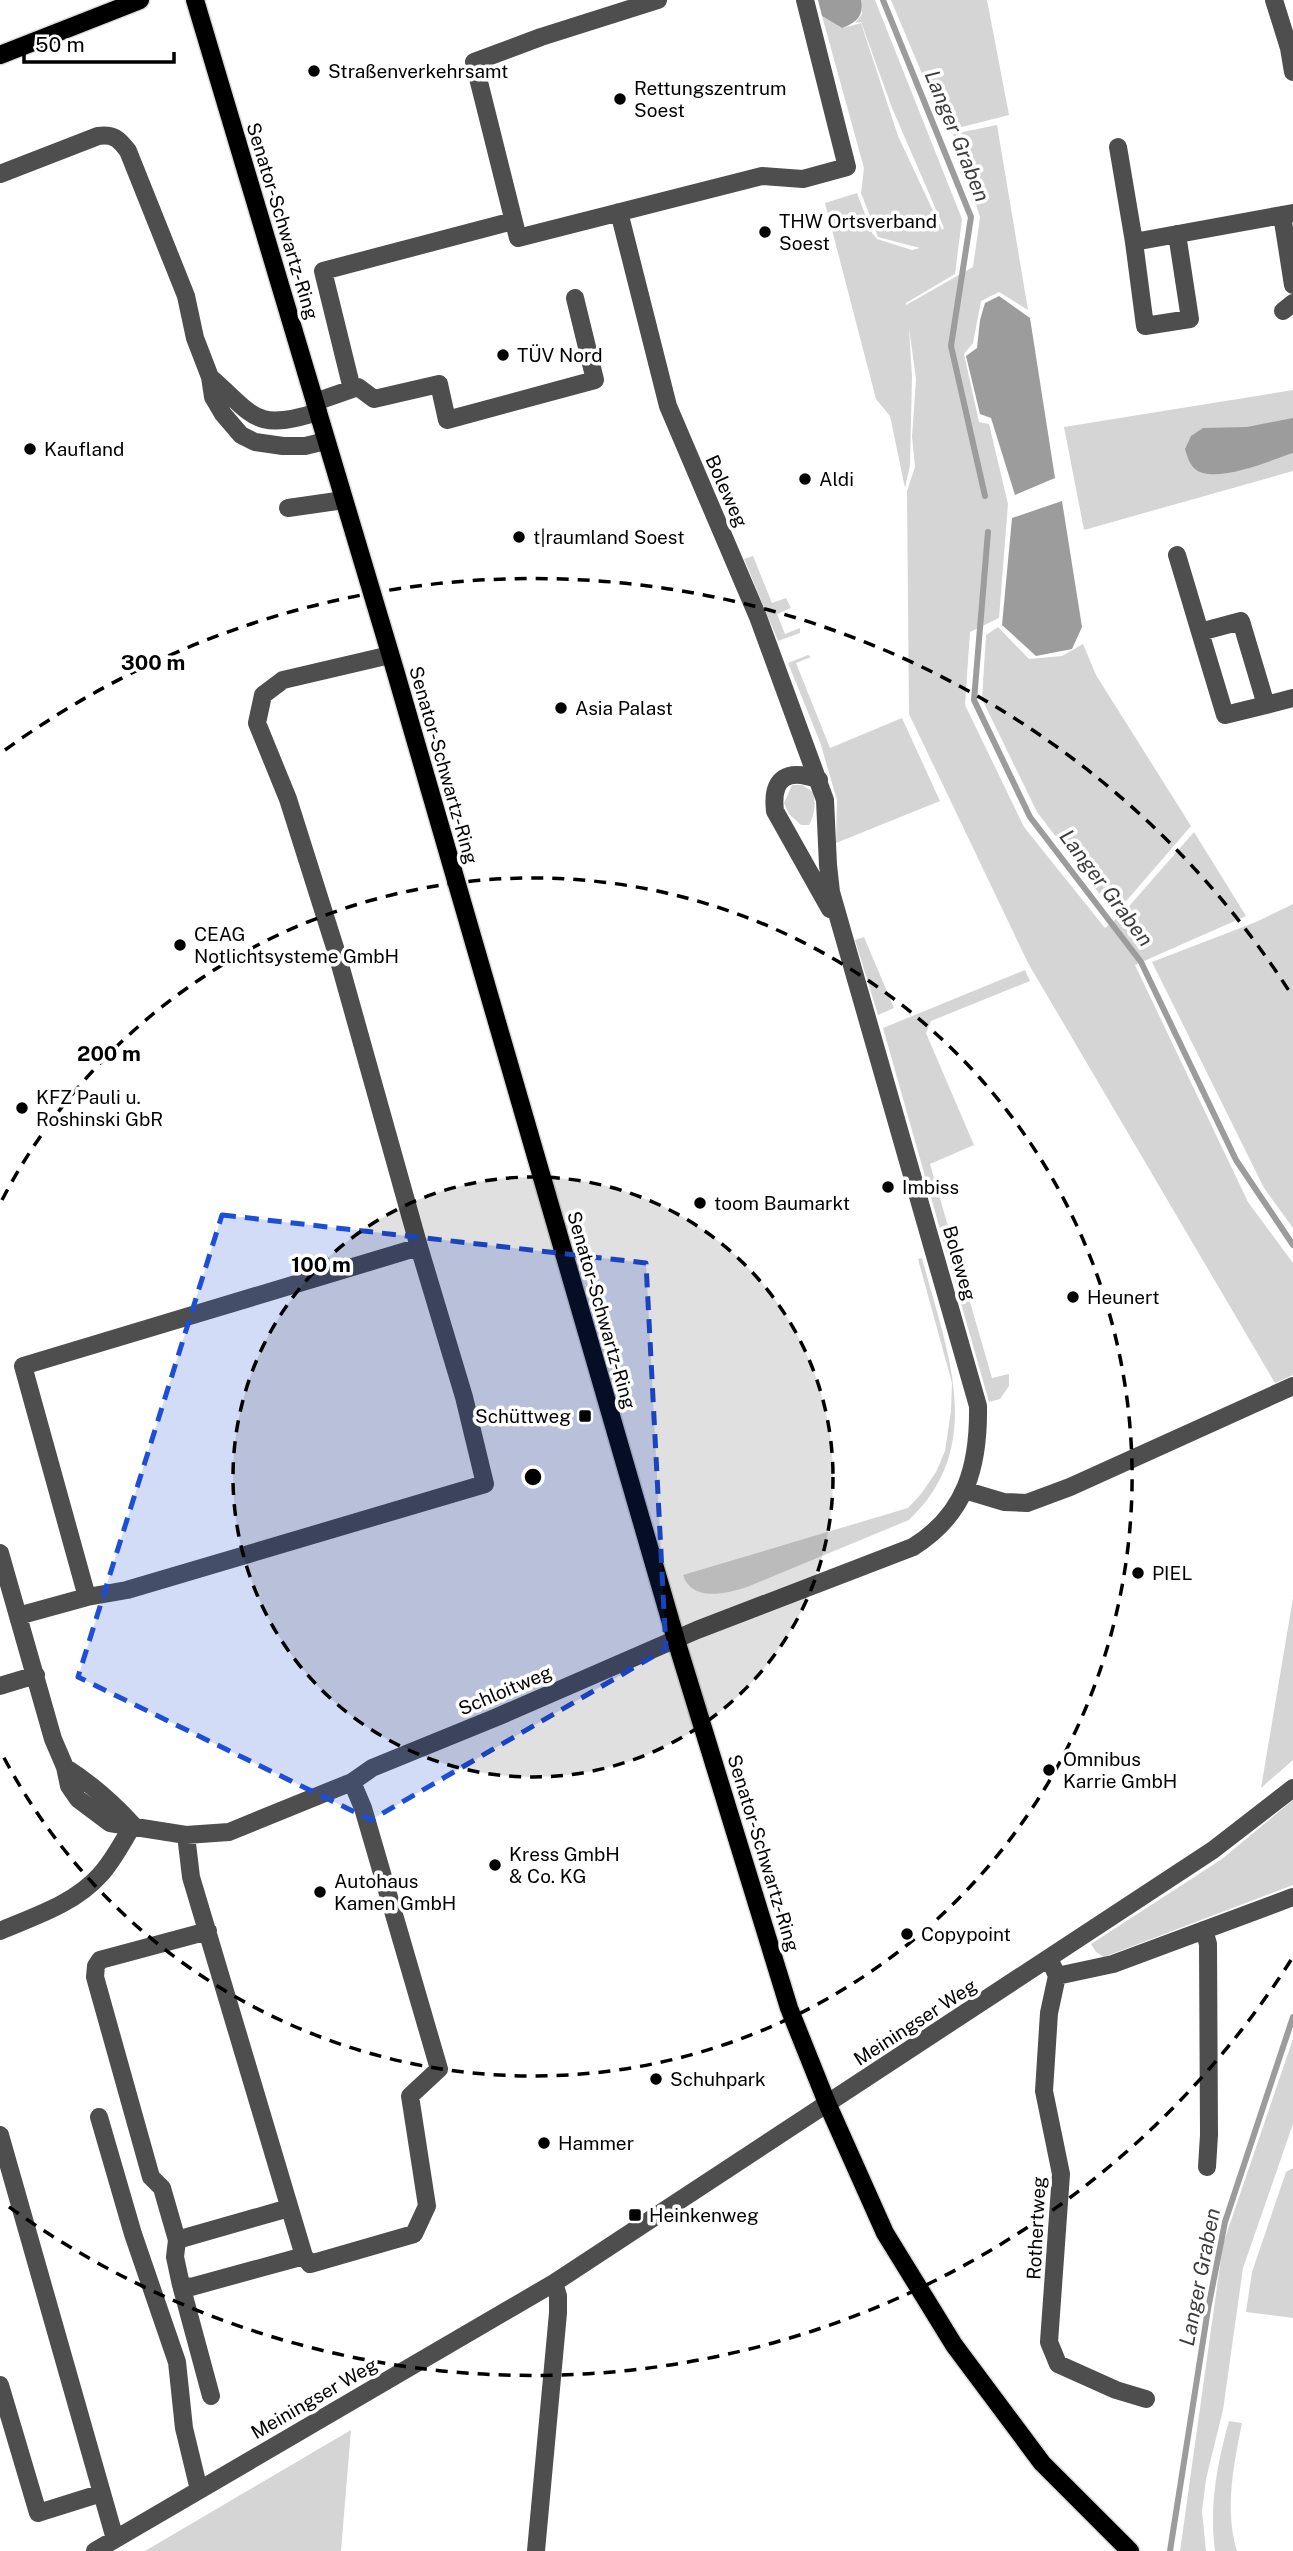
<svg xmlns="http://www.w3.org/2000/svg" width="1293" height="2551" font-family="'Public Sans',sans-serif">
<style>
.green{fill:#d5d5d5}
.water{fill:#9c9c9c}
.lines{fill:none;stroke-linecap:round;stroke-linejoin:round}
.stream{stroke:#9c9c9c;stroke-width:6}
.major-casing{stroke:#dbdbdb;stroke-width:21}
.minor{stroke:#4e4e4e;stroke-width:18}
.major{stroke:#000;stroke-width:18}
.marked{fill:#1d4ed8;fill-opacity:0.2;stroke:#1d4ed8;stroke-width:5;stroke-dasharray:14 9;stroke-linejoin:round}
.ring{fill:none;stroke:#000;stroke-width:3.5;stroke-dasharray:12 9}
.poi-dot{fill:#000;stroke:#fff;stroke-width:2.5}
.labels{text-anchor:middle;stroke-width:7;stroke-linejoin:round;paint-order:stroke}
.poi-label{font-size:19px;fill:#000;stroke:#fff;text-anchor:start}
.street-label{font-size:19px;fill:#000;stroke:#fff}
.water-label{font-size:21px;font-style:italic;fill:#3d3d3d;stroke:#fff}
.centre{fill:#000;stroke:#fff;stroke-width:3.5}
.ring-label{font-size:21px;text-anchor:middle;font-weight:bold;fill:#000;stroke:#fff;stroke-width:7;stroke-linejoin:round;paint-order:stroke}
</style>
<rect width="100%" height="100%" fill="#fff"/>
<path class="green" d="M861,0H875L962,219L955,274L906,303V305L973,267L980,217L953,134L997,125L1028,310L999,292L981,301L973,343L964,354L979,422L989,424L1008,504L999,618L970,632L965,705L1024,827L1105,928L1124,912L1194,832L1246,916L1135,965L1248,1202L1293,1263V1375L1275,1383L1028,963L909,714L907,491L915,467L912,437L916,379L909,328L912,377L910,465L905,488L890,416L876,399L825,203L857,193L872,233L877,239L912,250L920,248L878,237L861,193L864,168L822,16L842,28L861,23L898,136L942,230L944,228L892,108L861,22L855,23L862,14Z
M891,0H987L1009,115L946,131Z
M1293,390V471L1084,530L1064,427Z
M753,556L772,603L786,598L791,608L777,614L785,634L800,628V633L778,641L744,559Z
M998,627L1029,659L1062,656L1083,644L1096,675L1191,826L1115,914L1037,812L982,699L986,635Z
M808,655L811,657L796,663L830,748L902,718L940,801L836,843L837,800L820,742L788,663Z
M792,785H802L813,792C816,805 815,814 809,825H801L789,814L784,803Z
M1293,904V1228L1264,1188L1152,962L1256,922Z
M864,937L894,1008L878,1015L855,940Z
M1025,970L1030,981L931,1021L926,1033L974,1145L930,1164L992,1378L1009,1374V1386L1000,1399L989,1402L883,1028Z
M922,1258C945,1347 989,1444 909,1520L747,1587C725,1594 692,1602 683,1575L908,1508L921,1494L936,1472L945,1451L951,1411L952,1383L918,1259Z
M1293,1598V1760L1261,1788Z
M1293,1800V1885L1104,1957L1096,1952L1091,1944L1222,1859Z
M1293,2039V2124L1243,2268L1223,2410L1206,2479L1202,2511L1206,2551H1180L1223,2244Z
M1293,2168V2318L1246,2312L1252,2272L1286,2172Z
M1229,2421L1242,2423C1234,2463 1224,2510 1237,2551H1215C1209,2506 1217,2464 1229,2421Z
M351,2430L341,2551H145Z"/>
<path class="water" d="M818,0H861C864,16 857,22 842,28L822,16Z
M999,296L1030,318L1055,478L1015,495L991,418L980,414L966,356L977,348L980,320L985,303Z
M1293,418V453C1271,460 1214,485 1195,469C1190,465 1187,456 1185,449L1191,436L1203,428L1247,427Z
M1062,501L1082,627L1072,649L1036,656L1002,625L1012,518Z"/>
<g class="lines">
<path class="stream" d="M883,0L971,217L951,346L985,496
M988,532L974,700L1030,817L1141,962L1236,1160L1293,1245
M1170,2551L1208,2309L1225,2222L1293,2017"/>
<defs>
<path id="major" d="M195,0L395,670L676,1640L789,2008L827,2103L885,2233L954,2345L1042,2463L1130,2551
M0,55L140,0"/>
</defs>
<use href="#major" class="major-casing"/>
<path class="minor" d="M658,0L541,37L474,62L518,238L762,176L803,179L847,167L805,0
M1274,0L1289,48L1293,72
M1118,147L1134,242
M0,174L98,136C114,134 119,139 128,151L186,296L195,338L210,377L213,397L223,414L241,435L255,442L283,446H305L326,441
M1282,215L1293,285
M1177,234L1190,319L1145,326L1134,242L1293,213
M1283,311L1293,303
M210,377C255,416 254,432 318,412
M352,389L323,271L513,221
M315,402L358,387L374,399L439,384L447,420L595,380L575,298
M288,508L344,500
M1177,555L1200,632L1241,621L1266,705L1293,698
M1200,632L1225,715L1266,705
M390,655L283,680L263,695L257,723L288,799L337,954L419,1247L464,1397L485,1484L127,1590L87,1597L23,1366L419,1247
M819,780C788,768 771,777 775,811L830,909
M964,1490L1004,1502L1027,1503L1070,1487L1293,1386
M0,1553L53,1739L65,1767L69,1786L78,1799L110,1823L186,1835L229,1832L352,1782L372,1768L497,1717L697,1630L913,1547C966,1514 979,1466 978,1406L831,892L828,865L825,800L758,617L668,406L619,212
M18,1616L87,1597
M0,1686L36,1675
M65,1767C90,1783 113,1803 133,1825
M186,1835L191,1877L304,2256L310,2264L414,2234L427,2206L410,2096L439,2069L363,1808L352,1782
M1204,1930L1208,1944L1209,2135L1207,2167
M0,1931C35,1916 74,1904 100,1875C113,1861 123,1841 133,1825
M208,1931L100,1960L96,1966L95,1977L151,2177L162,2188L177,2240L175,2257L181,2285L211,2396
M1050,1960L1057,1976L1049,2013L1044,2091L1061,2174L1049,2342L1058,2364L1116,2390L1146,2399
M1057,1976L1113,1964L1293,1897
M99,2117L133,2234L177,2362L184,2428L199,2490
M0,2135L115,2539
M177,2240L289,2208
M181,2285L191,2287L304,2256
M0,2385L38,2513L102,2493
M95,2551L554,2283L1213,1850L1293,1788
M536,2551L558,2313V2296L554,2283"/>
<use href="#major" class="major"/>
</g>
<path class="marked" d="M222,1215L646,1263L666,1649L371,1820L78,1677Z"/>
<circle cx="533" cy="1477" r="300" fill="#000" fill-opacity=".12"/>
<g class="ring">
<circle cx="533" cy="1477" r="300"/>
<path d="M2 1200A599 599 0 1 1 2 1754"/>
<path d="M1291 1960A899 899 0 0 1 5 2204M5 750A899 899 0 0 1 1291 994"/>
</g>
<g class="poi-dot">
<circle cx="314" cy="71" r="7"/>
<circle cx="620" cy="99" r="7"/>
<circle cx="765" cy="232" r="7"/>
<circle cx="503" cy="355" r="7"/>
<circle cx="30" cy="449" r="7"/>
<circle cx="805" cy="479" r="7"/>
<circle cx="519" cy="537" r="7"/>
<circle cx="561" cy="708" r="7"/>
<circle cx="180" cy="945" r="7"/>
<circle cx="22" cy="1108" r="7"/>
<circle cx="888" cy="1187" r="7"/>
<circle cx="700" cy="1203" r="7"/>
<circle cx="1073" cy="1297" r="7"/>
<rect x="578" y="1409" width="14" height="14" rx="3.5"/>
<circle cx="1138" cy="1573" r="7"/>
<circle cx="1049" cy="1770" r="7"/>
<circle cx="495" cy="1865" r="7"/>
<circle cx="320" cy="1892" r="7"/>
<circle cx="907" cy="1934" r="7"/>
<circle cx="656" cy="2079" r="7"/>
<circle cx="544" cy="2143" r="7"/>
<rect x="628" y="2208" width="14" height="14" rx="3.5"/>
</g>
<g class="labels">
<g class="poi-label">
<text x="328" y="78">Straßenverkehrsamt</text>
<text x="634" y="95">Rettungszentrum<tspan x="634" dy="22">Soest</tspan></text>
<text x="779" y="228">THW Ortsverband<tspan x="779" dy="22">Soest</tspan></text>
<text x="517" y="362">TÜV Nord</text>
<text x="44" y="456">Kaufland</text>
<text x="819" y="486">Aldi</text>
<text x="533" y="544">t|raumland Soest</text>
<text x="575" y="715">Asia Palast</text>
<text x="194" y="941">CEAG<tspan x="194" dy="22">Notlichtsysteme GmbH</tspan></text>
<text x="36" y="1104">KFZ Pauli u.<tspan x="36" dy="22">Roshinski GbR</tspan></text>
<text x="902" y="1194">Imbiss</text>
<text x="714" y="1210">toom Baumarkt</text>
<text x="1087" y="1304">Heunert</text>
<text x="571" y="1423" text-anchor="end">Schüttweg</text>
<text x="1152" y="1580">PIEL</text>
<text x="1063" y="1766">Omnibus<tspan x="1063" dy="22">Karrie GmbH</tspan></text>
<text x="509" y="1861">Kress GmbH<tspan x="509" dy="22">&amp; Co. KG</tspan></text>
<text x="334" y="1888">Autohaus<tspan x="334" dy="22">Kamen GmbH</tspan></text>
<text x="921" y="1941">Copypoint</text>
<text x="670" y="2086">Schuhpark</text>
<text x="558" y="2150">Hammer</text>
<text x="649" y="2222">Heinkenweg</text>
</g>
<g class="street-label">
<text transform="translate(283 221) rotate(73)" y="7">Senator-Schwartz-Ring</text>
<text transform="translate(727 491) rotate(66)" y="7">Boleweg</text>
<text transform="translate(444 765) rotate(74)" y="7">Senator-Schwartz-Ring</text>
<text transform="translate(960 1263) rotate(74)" y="7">Boleweg</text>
<text transform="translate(602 1310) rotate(74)" y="7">Senator-Schwartz-Ring</text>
<text transform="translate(505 1690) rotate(-23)" y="7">Schloitweg</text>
<text transform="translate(764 1853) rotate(73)" y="7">Senator-Schwartz-Ring</text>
<text transform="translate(915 2022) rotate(-33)" y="7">Meiningser Weg</text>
<text transform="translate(1036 2228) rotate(-87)" y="7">Rothertweg</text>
<text transform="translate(314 2398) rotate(-30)" y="7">Meiningser Weg</text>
</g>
<g class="water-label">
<text transform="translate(957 136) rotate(68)" y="7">Langer Graben</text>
<text transform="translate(1106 888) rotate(53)" y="7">Langer Graben</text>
<text transform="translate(1200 2277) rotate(-79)" y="7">Langer Graben</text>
</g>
</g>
<circle cx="533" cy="1477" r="10" class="centre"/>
<g class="ring-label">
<text x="153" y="670">300 m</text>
<text x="109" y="1061">200 m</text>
<text x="321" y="1272">100 m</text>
</g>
<path d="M24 52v10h150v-10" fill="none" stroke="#000000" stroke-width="3.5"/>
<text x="35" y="52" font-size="21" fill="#000000" stroke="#ffffff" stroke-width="5" paint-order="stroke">50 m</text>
</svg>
